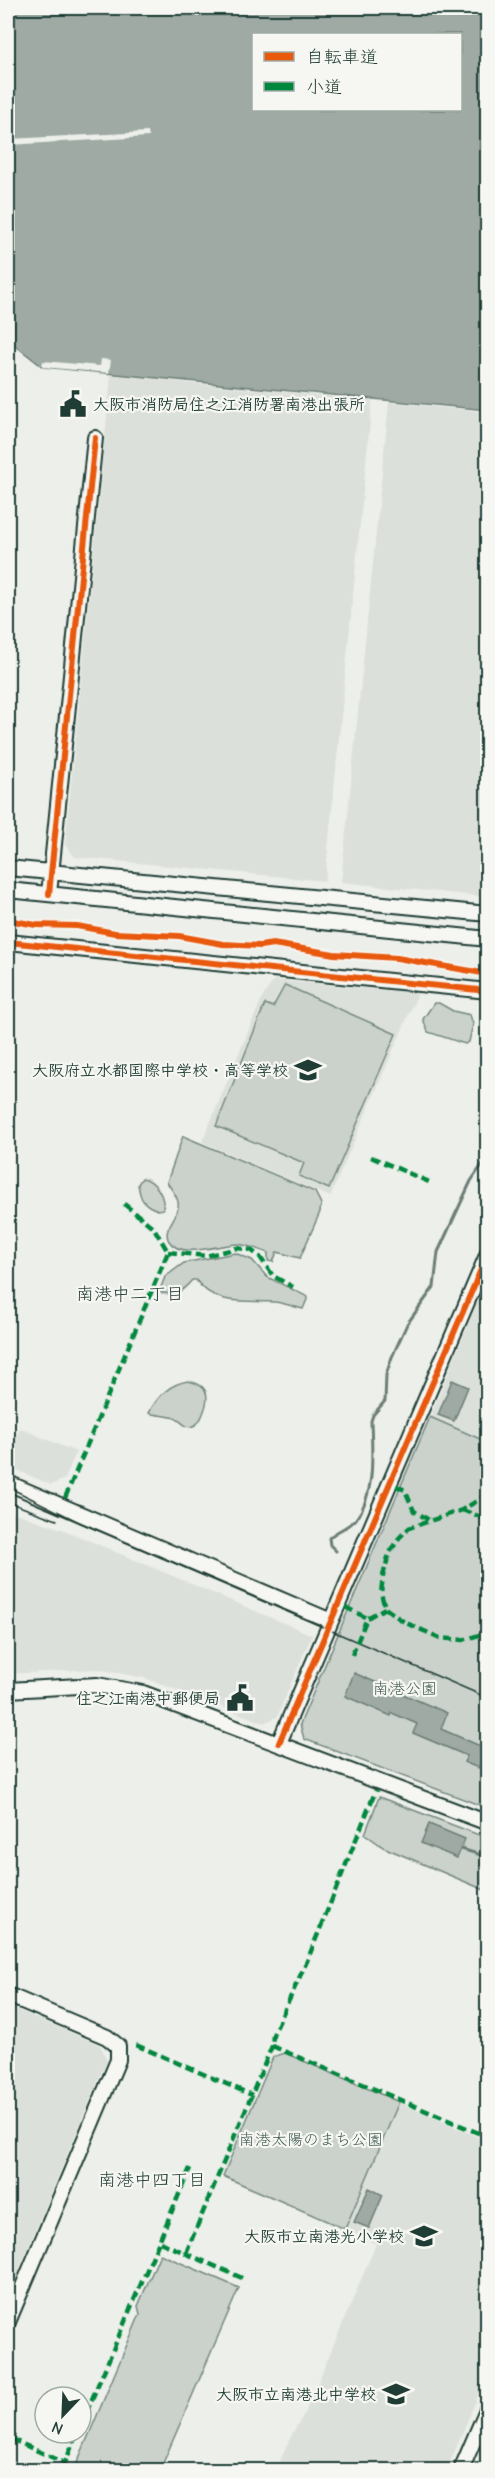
<svg xmlns="http://www.w3.org/2000/svg" width="495" height="2478" font-family="'Comic Neue','Klee One',sans-serif">
<style>
.built{fill:#dce0db}
.green{fill:#cbd2cc;stroke:#758880;stroke-width:1.5}
.water{fill:#9faaa4;stroke:#6c7e77;stroke-width:1.5;fill-rule:evenodd}
.pier{fill:#edefea}
.lines{fill:none;stroke-linecap:round;stroke-linejoin:round}
.stream{stroke:#6c7e77;stroke-width:3}
.tertiary-casing{stroke:#1f3d34;stroke-width:18}
.tertiary{stroke:#f6f6f2;stroke-width:14}
.tram{stroke:#1f3d34;stroke-width:1.5}
.quiet{stroke:#00873e;stroke-width:4.5;stroke-dasharray:9 4.5;stroke-linecap:butt}
.cycleway-casing{stroke:#f6f6f2;stroke-width:10}
.cycleway{stroke:#e8590c;stroke-width:6}
.labels{text-anchor:middle;stroke-width:4.5;stroke-linejoin:round;paint-order:stroke}
.poi-label{font-size:16px;font-weight:bold;fill:#1f3d34;stroke:#f6f6f2;text-anchor:end}
.park-label{font-size:16px;fill:#415b52;stroke:#f6f6f2}
.neighbourhood-label{font-size:18px;fill:#1f3d34;stroke:#f6f6f2}
</style>
<rect width="100%" height="100%" fill="#edefea"/>
<filter id="ink" filterUnits="userSpaceOnUse"><feTurbulence type="fractalNoise" baseFrequency=".0167" numOctaves="2"/><feDisplacementMap in="SourceGraphic" scale="12" xChannelSelector="R" yChannelSelector="G"/><feConvolveMatrix kernelMatrix="1 2 1 2 8 2 1 2 1" color-interpolation-filters="sRGB"/></filter>
<g filter="url(#ink)">
<path class="built" d="M111,375L372,401L325,881L75,857L65,845Z
M389,402L487,412V897L341,882Z
M274,980L418,993L330,1197L202,1142L262,998Z
M487,1279V1442L430,1417Z
M20,1428L76,1452L65,1479L51,1485L8,1466V1457Z
M10,1511L64,1530L312,1635L277,1717L264,1723L145,1678L97,1669L8,1674V1516Z
M8,2006L100,2045L107,2060L8,2296Z
M399,2102L487,2141V2374L447,2470H276L293,2432L305,2413L376,2244L345,2229Z"/>
<path class="green" d="M285,985L396,1034L329,1189L299,1176L304,1163L216,1126L265,1004L273,1007Z
M434,1003H439L453,1011L470,1015L473,1024L469,1042L465,1044L428,1032L423,1019Z
M183,1136L315,1192L321,1204L320,1212L300,1258L277,1252L273,1262L268,1261V1253C258,1249 248,1245 237,1244C221,1244 181,1260 169,1241C161,1228 181,1216 178,1202C177,1195 170,1188 167,1182Z
M142,1178C155,1180 165,1196 163,1209L158,1210C143,1205 140,1199 138,1184Z
M235,1253L252,1260L267,1277L308,1297L303,1309C294,1307 284,1303 275,1302C247,1300 215,1307 196,1280H192C182,1292 175,1297 159,1292L165,1277L184,1263Z
M188,1381C210,1385 210,1398 202,1416C200,1420 198,1425 193,1426C186,1429 182,1422 177,1419C170,1415 157,1416 149,1413C157,1397 169,1384 188,1381Z
M430,1417L487,1442V1808L304,1739L300,1724Z
M379,1797L487,1838V1891L383,1847L365,1834Z
M285,2053L399,2102L345,2229L223,2176L273,2057Z
M160,2254L239,2288L160,2470H74L140,2314L138,2306Z"/>
<path class="water" d="M15,8H395L401,13L406,8H487V410L43,367L8,340V92ZM254,34H460V110H254Z
M452,1380L468,1387L454,1421L438,1415Z
M354,1673L447,1713L441,1729L487,1749L478,1768L464,1762L467,1756L413,1733L417,1724L392,1713L391,1716L345,1696Z
M429,1824L465,1839L457,1858L421,1843Z
M369,2188L383,2195L369,2228L354,2222Z"/>
<path class="pier" d="M148,132L149,137L8,145V139Z
M101,359L111,360L109,373L42,367L43,361L100,366Z"/>
<g class="lines">
<path class="stream" d="M336,1551L330,1545L329,1538C337,1530 350,1527 356,1519C376,1493 372,1452 371,1421L373,1415L385,1401L386,1375L392,1357L407,1324L434,1287L438,1252L471,1181L488,1156
M461,1849L488,1857"/>
<defs>
<path id="tertiary" d="M8,868L488,914
M8,890L488,939
M49,894L95,438
M8,942L488,991
M8,1483L331,1621
M8,1690L97,1685L143,1693L488,1823
M279,1743L488,1253
M8,1995L107,2037L118,2046V2060L8,2322
M461,2470L488,2407"/>
</defs>
<use href="#tertiary" class="tertiary-casing"/>
<use href="#tertiary" class="tertiary"/>
<path class="tram" d="M8,1487L81,1523L488,1698
M8,1502L57,1520"/>
<path class="quiet" d="M371,1157L429,1182
M124,1204L154,1228L168,1252
M168,1252L206,1256L237,1248L251,1250L260,1257L273,1276L293,1287
M396,1486L405,1490L414,1511L429,1520
M488,1494L462,1510L409,1528L399,1538L389,1554L383,1576L381,1593L385,1608L404,1622L440,1638L463,1640L488,1632
M65,1498L168,1252
M462,1510L481,1517L488,1522
M345,1607L367,1618
M352,1655L367,1618L385,1608
M136,2045L252,2095
M272,2046L488,2137
M160,2242L242,2278
M186,2253L272,2046L273,2035L307,1961L376,1790
M81,2425L191,2166
M11,2439L65,2463L77,2433"/>
<defs>
<path id="cycleway" d="M49,894L95,438
M8,920L36,925L77,926L115,933L179,936L223,944L260,946L273,944L334,954L397,958L488,974
M8,942L488,991
M279,1743L488,1253"/>
</defs>
<use href="#cycleway" class="cycleway-casing"/>
<use href="#cycleway" class="cycleway"/>
</g>
</g>
<defs>
<symbol id="civic-bare" viewBox="-9 -9 18 18"><path d="M-.6-6.5H3V-4.5H.6V-3L4-1V1h2V6H-6V1h2V-1L-.6-3ZM-1.2 2.5V6h2.4V2.5Z" fill="#1f3d34" stroke="#f6f6f2" stroke-width="2.5" paint-order="stroke"/></symbol>
<symbol id="school-bare" viewBox="-9 -9 18 18"><path d="M0-5L7-2L0 1L-7-2ZM-4 1L0 2.5L4 1V4Q0 6-4 4Z" fill="#1f3d34" stroke="#f6f6f2" stroke-width="2.5" paint-order="stroke"/></symbol>
</defs>
<g fill-rule="evenodd">
<use href="#civic-bare" x="54" y="385" width="38" height="38"/>
<use href="#school-bare" x="289" y="1051" width="38" height="38"/>
<use href="#civic-bare" x="221" y="1679" width="38" height="38"/>
<use href="#school-bare" x="405" y="2217" width="38" height="38"/>
<use href="#school-bare" x="377" y="2375" width="38" height="38"/>
</g>
<g class="labels">
<g class="poi-label">
<text x="93" y="410" text-anchor="start">大阪市消防局住之江消防署南港出張所</text>
<text x="288" y="1076">大阪府立水都国際中学校・高等学校</text>
<text x="220" y="1704">住之江南港中郵便局</text>
<text x="404" y="2242">大阪市立南港光小学校</text>
<text x="376" y="2400">大阪市立南港北中学校</text>
</g>
<g class="park-label">
<text x="405" y="1694">南港公園</text>
<text x="311" y="2145">南港太陽のまち公園</text>
</g>
<g class="neighbourhood-label">
<text x="130" y="1300">南港中二丁目</text>
<text x="152" y="2186">南港中四丁目</text>
</g>
</g>
<rect width="495" height="2478" fill="none" stroke="#f6f6f2" stroke-width="30"/>
<rect x="15" y="15" width="465" height="2448" fill="none" stroke="#1f3d34" stroke-width="2" filter="url(#ink)"/>
<rect x="252" y="33" width="210" height="78" fill="#f6f6f2" stroke="#a0aca6" stroke-width="1.5"/>
<rect x="264" y="52" width="30" height="9" fill="#e8590c" stroke="#a0aca6" stroke-width="1.5"/>
<text x="306" y="63" font-size="18" fill="#1f3d34">自転車道</text>
<rect x="264" y="82" width="30" height="9" fill="#00873e" stroke="#a0aca6" stroke-width="1.5"/>
<text x="306" y="93" font-size="18" fill="#1f3d34">小道</text>
<g transform="translate(63 2415) rotate(203)"><circle r="28" fill="#f6f6f2" stroke="#a0aca6" stroke-width="1.5"/>
<path d="M0-4.5L10 22L0 15L-10 22Z" fill="#1f3d34"/>
<text y="-9" font-size="16" font-weight="bold" text-anchor="middle" fill="#1f3d34">N</text>
</g>
</svg>
